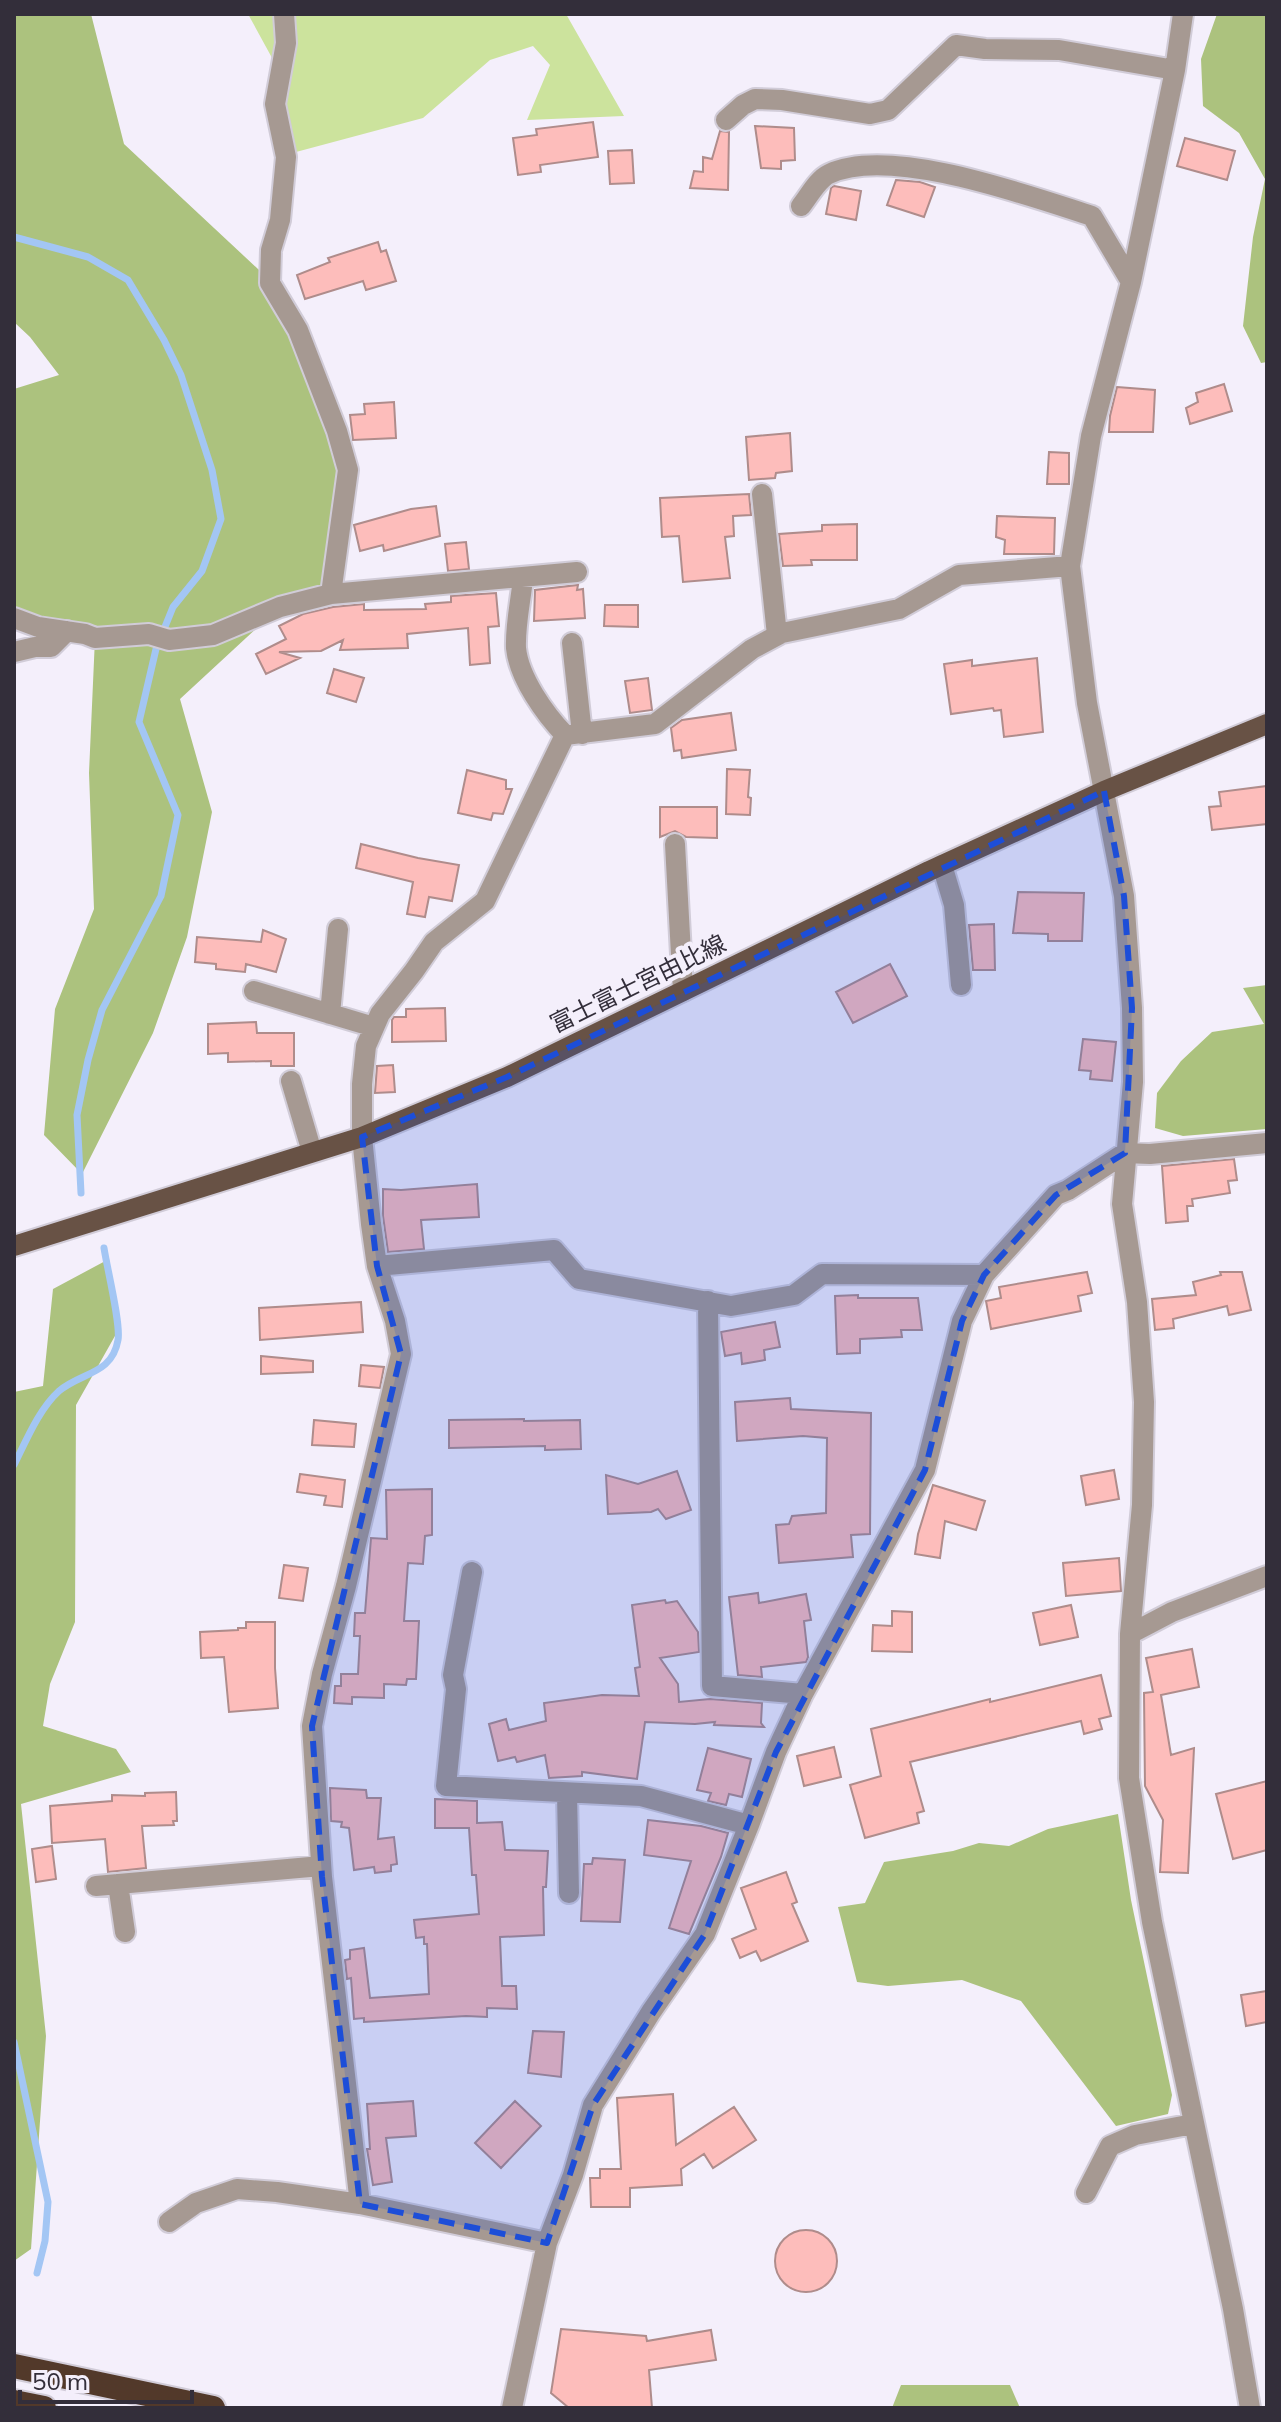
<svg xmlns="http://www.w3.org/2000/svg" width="1281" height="2422" font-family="Mulish,'Noto Sans JP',sans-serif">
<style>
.green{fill:#cce39d}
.forest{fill:#acc27e}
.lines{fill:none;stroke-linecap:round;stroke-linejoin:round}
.stream{stroke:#a3c6f4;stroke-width:7}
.building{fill:#fdbdbb;stroke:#af8c8b;stroke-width:2}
.minor-casing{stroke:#d1ccd8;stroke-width:24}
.major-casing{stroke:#d1ccd8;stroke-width:24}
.highway-casing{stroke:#d1ccd8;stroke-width:28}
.minor{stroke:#a69992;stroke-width:20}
.major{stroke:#685245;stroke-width:20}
.highway{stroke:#52392a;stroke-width:24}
.marked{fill:#1d4ed8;fill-opacity:0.2;stroke:#1d4ed8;stroke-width:6;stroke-dasharray:16 10;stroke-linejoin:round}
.labels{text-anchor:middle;stroke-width:8;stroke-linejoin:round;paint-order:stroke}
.street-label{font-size:24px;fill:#332e3a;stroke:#f4effb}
</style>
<rect width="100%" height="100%" fill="#f4effb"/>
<path class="green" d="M248,14H566L624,116L527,120L550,65L533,46L490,60L423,118L296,152L277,67Z"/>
<path class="forest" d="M14,14H91L124,144L274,284L344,456L330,586L287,600L180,699L212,812L187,937L153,1033L82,1174L44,1135L55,1009L94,909L89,773L95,638L38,627L14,630V389L59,375L30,337L14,322Z
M1217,14H1267V362L1261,363L1243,326L1253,237L1265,179L1239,133L1203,106L1201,59Z
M1267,985V1129L1183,1136L1155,1128L1157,1093L1181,1061L1212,1032L1264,1024L1243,988Z
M109,1259L120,1327L76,1405L75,1622L50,1684L43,1726L116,1749L131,1772L21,1804L46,2036L31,2249L14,2261V1392L43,1386L53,1289Z
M1118,1814L1131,1900L1172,2095L1168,2114L1116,2126L1021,2001L962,1980L888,1986L857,1982L838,1907L865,1903L884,1862L953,1851L979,1843L1009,1846L1048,1829Z
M901,2385H1010L1020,2408H892Z"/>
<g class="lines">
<path class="stream" d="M14,237L88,257L128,280L164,340L181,375L212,470L221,519L202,571L173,607L156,649L139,722L178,815L161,896L102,1010L88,1060L77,1115L81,1193
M14,1465C26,1441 39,1409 59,1391C81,1372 112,1375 118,1340C121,1324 107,1268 104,1248
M14,2042L48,2202L45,2241L37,2273"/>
</g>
<path class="building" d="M593,122L598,157L540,165L541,172L518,175L513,138L537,135L536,129Z
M755,126L794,128L795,160L781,161V169L761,168Z
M720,131L729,132L728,190L690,188L694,171L703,172V157L712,159Z
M1185,138L1235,151L1227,180L1177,166Z
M632,150L634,183L610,184L608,151Z
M896,180L920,182L935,187L924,217L887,205Z
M834,186L861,191L856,220L826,214L831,188Z
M378,242L381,252L386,250L396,281L366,290L363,281L305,299L297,275L330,262L328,258Z
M1224,384L1232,411L1190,424L1186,408L1198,402L1196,393Z
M1117,387L1155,390L1153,432H1109L1110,416Z
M394,402L396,438L353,440L350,415L365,414L364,404Z
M790,433L792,471L776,473L775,478L749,480L746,437Z
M1049,452L1069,453V484H1047Z
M749,494L751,515L733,516L734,536L725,537L730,578L683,582L679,536L662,537L660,498Z
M436,506L440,536L384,551L383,545L360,551L354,525L411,509Z
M997,516L1055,518L1054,554H1004L1005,540L996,537Z
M857,524V560H811L812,565L783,566L779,534L822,531V525Z
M466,542L469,569L448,571L445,544Z
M578,585L577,590L583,589L585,618L534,621L535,590Z
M496,593L499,626L488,627L490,663L470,665L468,628L407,634L408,648L340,650L343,640L321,651L279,652L300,658L266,674L256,654L286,639L279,626L303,614L333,607L364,604V610L426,609L425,604L451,602V596Z
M605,605H638V627L604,626Z
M1037,658L1043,732L1004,737L1001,710L994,711L993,708L951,714L944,664L972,660V666Z
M334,669L364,678L356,702L327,693Z
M648,678L652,710L630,713L625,681Z
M731,713L736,750L682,758L681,750L674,751L671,728L682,720Z
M727,769L750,770L748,797L751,798L750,815L726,814Z
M467,770L506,780V789H512L503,814L493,813L491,820L458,813Z
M1267,786V824L1212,830L1209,807L1221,806L1219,792Z
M660,807H717V838L686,837L675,831L660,837Z
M361,844L418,858L459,865L452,901L429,897L425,917L407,914L413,882L356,868Z
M1018,892L1084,893L1082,941H1048V934L1013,933Z
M994,924L995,970H973L969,925Z
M263,930L286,939L276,972L246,964L245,972L216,969V964L195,962L197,937L261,942Z
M890,964L907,996L853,1023L836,992Z
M445,1008L446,1041L392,1042V1020L394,1017H406V1009Z
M256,1022L257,1033H294V1066H271V1061L228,1062V1053L208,1054V1024Z
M1083,1039L1116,1042L1112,1081L1090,1079L1091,1071L1079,1070Z
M393,1065L395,1092L375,1093L377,1066Z
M1234,1159L1237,1180L1228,1181L1230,1193L1192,1199L1193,1206H1187L1188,1221L1166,1223L1162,1166Z
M477,1184L479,1217L421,1220L424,1249L388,1252L383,1216V1189L401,1190Z
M1087,1272L1092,1293L1078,1296L1081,1311L991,1329L986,1301L1001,1298L999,1287Z
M1220,1272H1242L1251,1310L1229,1315L1227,1306L1173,1319L1174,1328L1155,1330L1152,1299L1196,1295L1193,1282L1221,1275Z
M858,1295V1298H918L922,1330H901L902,1337L860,1339V1353L837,1354L835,1296Z
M361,1302L363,1332L260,1340L259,1308Z
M775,1322L780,1347L764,1350L765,1360L742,1364L741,1353L725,1356L721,1332Z
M261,1356L313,1361V1372L261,1374Z
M361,1365L384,1367L380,1388L359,1386Z
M790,1398L791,1409L871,1413L870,1534L851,1535L853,1557L779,1563L776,1525L789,1524L792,1516L826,1513L827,1438L803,1436L737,1441L735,1402Z
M524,1419V1421L580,1420L581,1449L545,1450V1446L449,1448V1420Z
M314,1420L356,1424L354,1447L312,1445Z
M1114,1470L1119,1499L1086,1505L1081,1476Z
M677,1471L691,1510L666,1519L658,1509L651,1512L608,1514L606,1475L638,1484Z
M300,1474L345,1480L342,1507L324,1505L326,1496L297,1492Z
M933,1485L985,1501L976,1530L945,1521L940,1558L915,1554L918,1534Z
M432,1489V1535L425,1536L423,1564L408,1563L404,1621H419L416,1679H407L406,1685L384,1684V1698L352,1697V1704L334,1703L335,1686H341V1674H358L360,1636H354L355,1613H365L371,1538L387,1539L386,1490Z
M1119,1558L1121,1591L1066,1596L1063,1563Z
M284,1565L308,1568L303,1601L279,1598Z
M758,1593L759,1603L806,1594L811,1620L804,1621L808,1657L806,1662L761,1667L762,1677L738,1675L729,1597Z
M665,1600L666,1603L677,1601L698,1632L699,1652L660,1658L678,1684L679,1702L710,1699L762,1703L761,1723L764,1727L714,1725L715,1722L695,1724L645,1722L637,1779L582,1772V1776L549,1778L545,1755L517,1762L515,1757L498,1761L489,1724L506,1719L509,1730L546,1721L544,1703L602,1695L639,1696L635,1668L640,1667L632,1605Z
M1071,1605L1078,1637L1040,1645L1033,1613Z
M892,1611L912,1612V1652L872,1651L873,1625L892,1626Z
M246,1622H275V1668L278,1708L229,1712L224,1657L201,1658L200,1632L238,1630V1628H246Z
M1192,1649L1199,1687L1161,1695L1171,1755L1194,1748L1188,1873L1160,1872L1163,1820L1145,1786L1144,1693L1153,1692L1146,1658Z
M1101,1675L1111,1716L1099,1719L1102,1729L1084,1734L1081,1721L910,1762L924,1811L917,1813L919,1823L865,1838L850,1785L881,1776L871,1729L990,1699V1702Z
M834,1747L841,1777L804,1786L797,1756Z
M708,1748L751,1759L742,1797L729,1794L726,1805L708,1801L711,1793L697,1790Z
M1267,1781V1850L1233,1859L1216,1794Z
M330,1788L366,1790L367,1798H381L378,1839L394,1837L397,1864L391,1865V1871L375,1873L374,1867L354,1870L349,1828L341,1827L342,1822L331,1821Z
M176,1792L177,1821H173L174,1825L142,1826L146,1868L108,1872L105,1839L52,1843L50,1806L112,1801V1795L145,1796V1793Z
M435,1799L477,1801V1823L502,1822L505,1850L548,1851L546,1887H543L544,1935L500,1937L502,1986H516L517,2009L487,2008V2017L466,2016L364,2022V2018L354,2019L351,1978L347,1979L345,1960L350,1959V1950L364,1948L370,1998L429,1994L427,1944H424V1937L416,1938L414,1920L479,1914L476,1875H472L469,1828H435Z
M648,1820L701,1826L728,1833L721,1857L689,1934L669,1928L691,1861L644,1855Z
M52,1846L56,1879L36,1882L32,1849Z
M593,1858L625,1860L620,1922L581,1921L584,1864H592Z
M786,1872L797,1902L792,1904L808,1941L761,1961L756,1951L740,1958L732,1939L756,1929L741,1888Z
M1267,1991V2022L1246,2026L1241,1995Z
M533,2031L564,2032L561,2077L528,2073Z
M673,2094L676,2145L734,2107L756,2140L713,2168L704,2154L681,2169L682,2185L630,2188V2207H591L590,2178H600V2169H621L617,2098Z
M413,2101L416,2136L386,2138L392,2182L373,2185L367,2149H370L367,2104Z
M515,2101L541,2126L501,2168L475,2143Z
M775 2261a31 31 0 1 1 62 0a31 31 0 1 1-62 0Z
M561,2329L646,2336L647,2341L711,2330L716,2360L649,2370L652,2408H569L551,2393Z"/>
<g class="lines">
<defs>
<path id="minor" d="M284,14L286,43L275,104L286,157L280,220L271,250L270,283L298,330L337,431L348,470L331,594
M1183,14L1175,70L1131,282L1091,436L1070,566L1087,703L1124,896L1132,1008L1133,1082L1122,1204L1137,1302L1144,1402L1142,1505L1130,1634L1129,1778L1152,1922L1233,2309L1250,2408
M726,120L743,105L755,99L782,100L870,114L888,110L956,45L985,49L1059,50L1175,70
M801,206C809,196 818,179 829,174C890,145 1029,196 1092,216L1131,282
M762,494L777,635
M523,578C521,600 515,625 516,648C519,678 545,714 565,735
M14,618L38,627L85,634L95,638L149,634L169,640L213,635L280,607L331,594L577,572
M572,643L582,734
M14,652L35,647H51L67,631
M565,735L655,724L752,649L782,633L899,609L959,575L1070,566
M675,844L683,991
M942,865L954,905L961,985
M254,991L374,1027
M330,1014L338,929
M291,1081L312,1152
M377,1266L554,1250L579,1279L731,1306L794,1295L822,1274L984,1275
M708,1301L712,1686L803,1694
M472,1572L453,1675L456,1689L446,1786L641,1796L749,1825
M1130,1634L1172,1612L1267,1576
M567,1793L569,1893
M118,1884L125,1932
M96,1886L321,1866
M1086,2193L1110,2146L1135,2135L1193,2124
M169,2222L196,2203L237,2189L277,2192L360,2204
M547,2243L360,2204L322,1877L312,1726L322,1674L346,1586L401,1354L395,1321L377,1266L371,1224L362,1137V1084L366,1046L380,1014L414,971L434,942L485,901L565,735
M512,2408L547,2243L573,2175L593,2105L651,2012L705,1934L749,1825L776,1752L803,1694L925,1470L962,1321L984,1275L1056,1195L1068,1190L1125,1153L1150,1154L1267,1143"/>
<path id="major" d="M14,1246L362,1137L507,1077L929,871L1104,791L1267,724"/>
<path id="highway" d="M14,2366L213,2408
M14,2402L44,2408"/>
</defs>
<use href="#minor" class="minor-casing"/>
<use href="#major" class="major-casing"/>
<use href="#highway" class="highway-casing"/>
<use href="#minor" class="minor"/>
<use href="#major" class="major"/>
<use href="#highway" class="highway"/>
</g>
<path class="marked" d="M1104,791L1124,896L1132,1008L1125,1153L1056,1195L984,1275L962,1321L925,1470L776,1752L705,1934L593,2105L547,2243L360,2204L322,1877L312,1726L401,1354L377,1266L362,1137L507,1077Z"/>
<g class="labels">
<g class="street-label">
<text transform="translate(638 984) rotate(-26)" y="8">富士富士宮由比線</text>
</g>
</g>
<rect width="1281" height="2422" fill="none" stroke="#332e3a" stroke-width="32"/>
<path d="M20 2390v12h172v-12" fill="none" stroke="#332e3a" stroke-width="4"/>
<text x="32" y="2390" font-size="24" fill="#332e3a" stroke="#f4effb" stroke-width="6" paint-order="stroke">50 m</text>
</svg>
